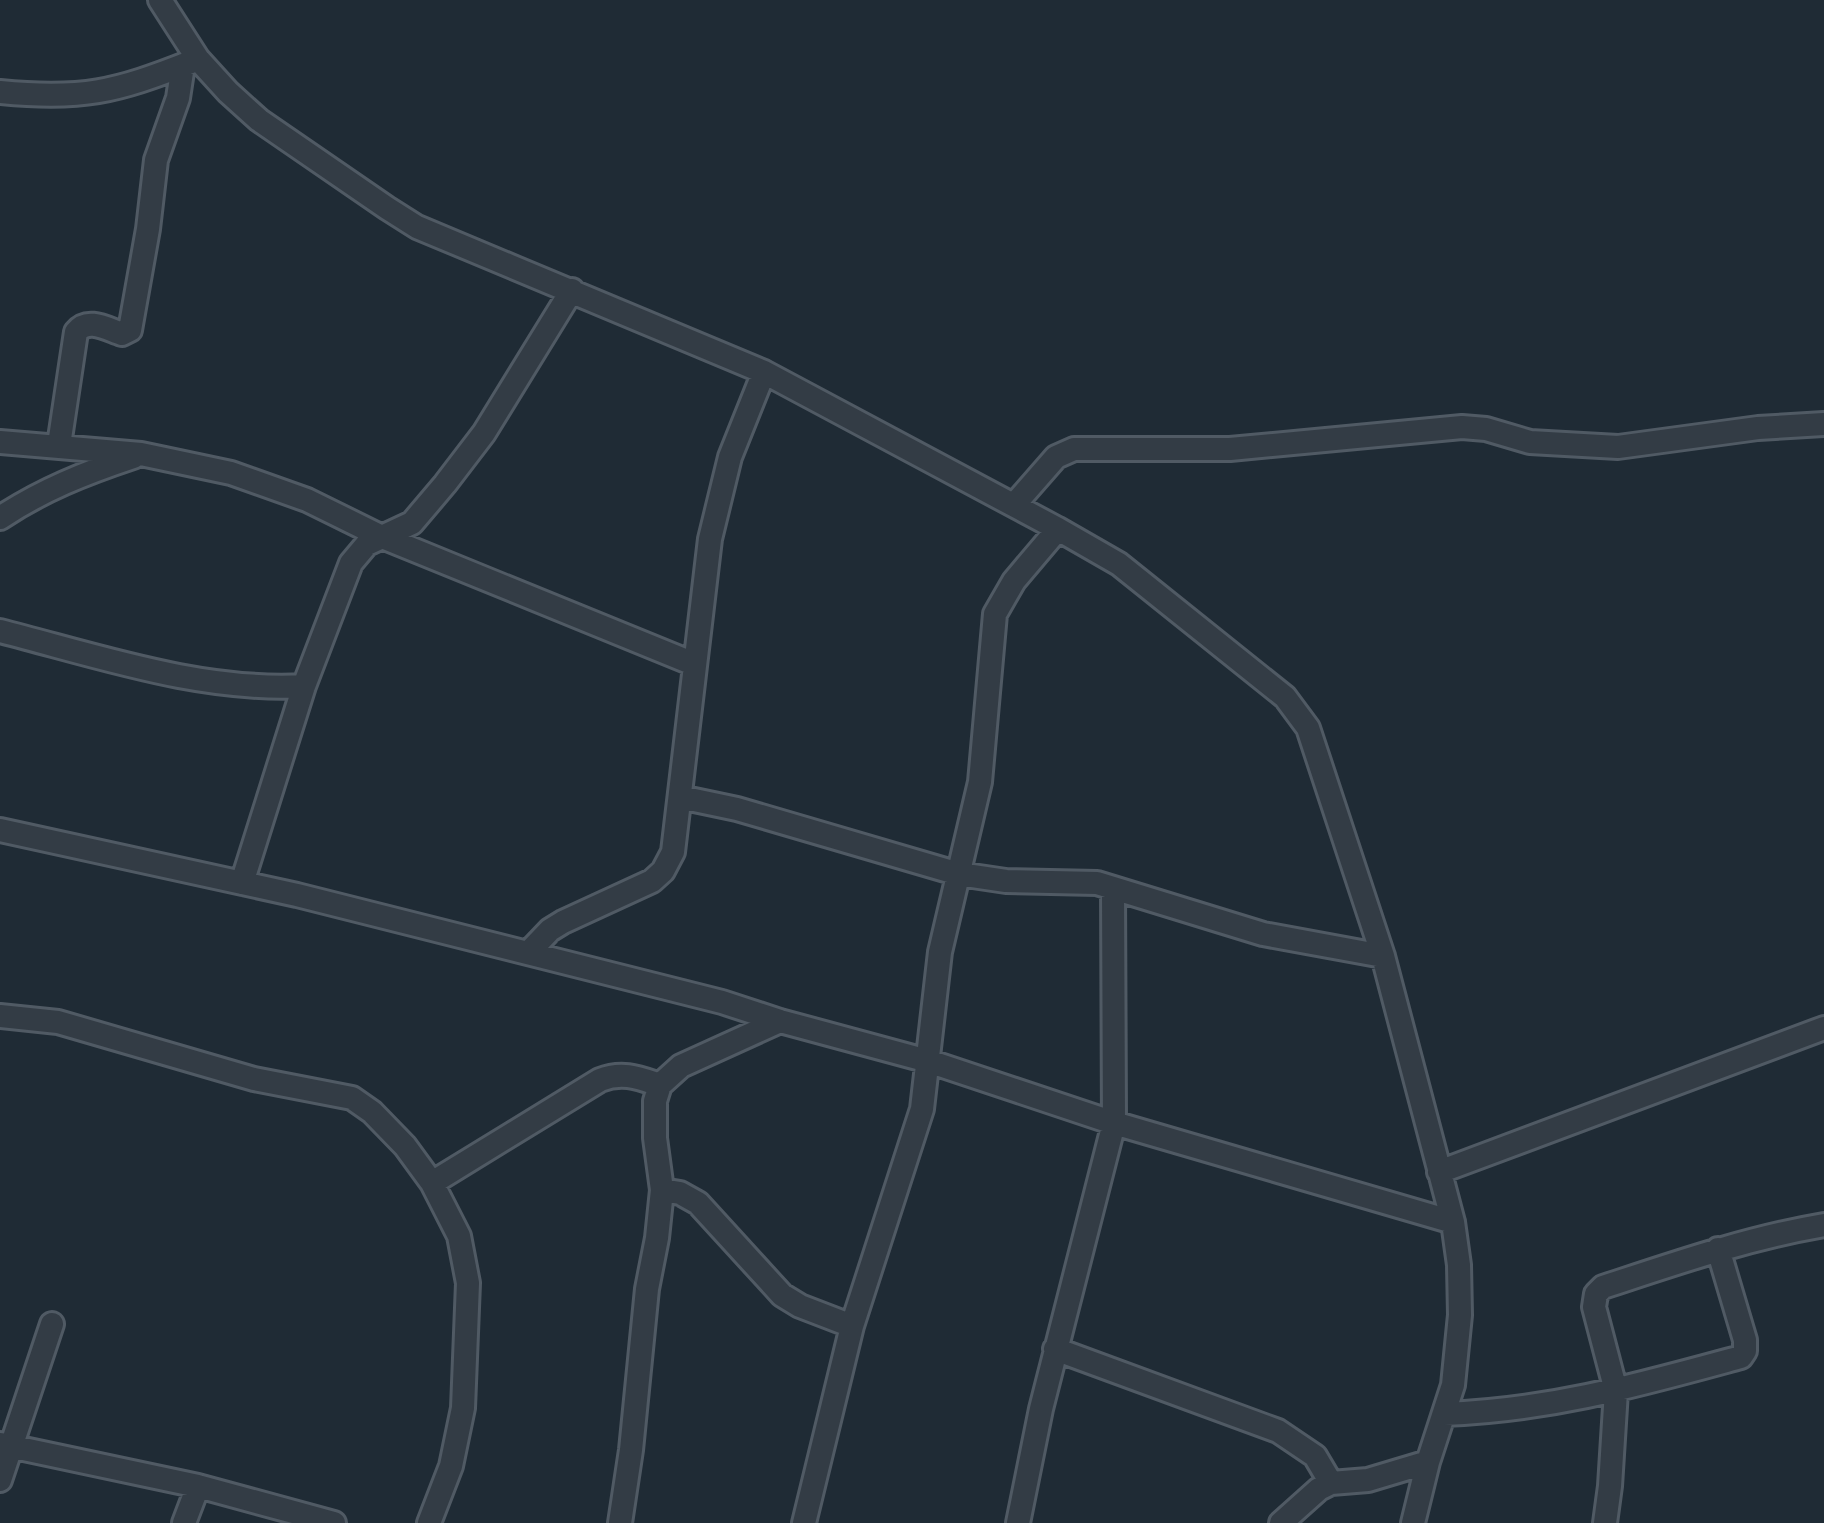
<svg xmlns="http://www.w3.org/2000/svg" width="1824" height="1523" font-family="'IBM Plex Sans',sans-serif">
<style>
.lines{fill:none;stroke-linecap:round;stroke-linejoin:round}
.street-casing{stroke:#505a64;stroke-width:28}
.street{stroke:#333c45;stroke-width:22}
</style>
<rect width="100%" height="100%" fill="#1f2b35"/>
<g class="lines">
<defs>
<path id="street" d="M160,0L198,59L228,92L259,120L387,208L417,227L764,372L1058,529L1119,564L1285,697L1308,728L1383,956L1453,1222L1459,1265L1460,1315L1453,1385L1428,1462L1413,1523
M0,92C82,100 115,92 191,62
M0,442L141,454L231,473L307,500L380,536L694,664
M59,445L76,332C88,317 107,329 122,334L130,330L148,229L156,160L178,98L183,65
M1014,505L1056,457L1074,449H1230L1462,427L1486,429L1530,442L1618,447L1758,428L1824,424
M0,518C42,490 85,473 133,457
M0,631C98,656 202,692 304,686
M680,797L737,809L959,874L1006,881L1097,883L1263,934L1383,956
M0,830L297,895L722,1002L780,1021L928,1061L1114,1123L1453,1222
M242,883L304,686L351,563L367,544L412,523L445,484L484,433L572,290
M529,952L550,930L563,922L652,881L663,871L673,852L710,539L730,457L764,372
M0,1016L58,1022L254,1079L352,1098L372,1112L405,1146L432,1183L459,1236L468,1283L463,1408L451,1466L429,1523
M1439,1172L1824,1028
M432,1183L600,1080C623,1071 639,1078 660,1085
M662,1190L680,1193L698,1203L782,1295L800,1306L852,1326
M1055,1349L1278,1431L1315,1456L1331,1483
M1444,1414C1551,1410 1638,1385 1741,1357L1745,1351V1340L1718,1249
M0,1444L198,1486L334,1523
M0,1480L52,1324
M184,1523L198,1486
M620,1523L631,1450L647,1289L657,1238L662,1190L655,1138V1101L660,1085L681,1066L780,1021
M804,1523L852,1326L922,1109L940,952L980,782L995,614L1014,581L1058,529
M1018,1523L1041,1409L1114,1123L1113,888
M1281,1523L1319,1489L1331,1483L1368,1480L1428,1462
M1605,1523L1610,1486L1616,1391L1594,1307L1596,1294L1603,1287C1676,1263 1748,1238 1824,1225"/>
</defs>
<use href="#street" class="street-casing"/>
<use href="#street" class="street"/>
</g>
</svg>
